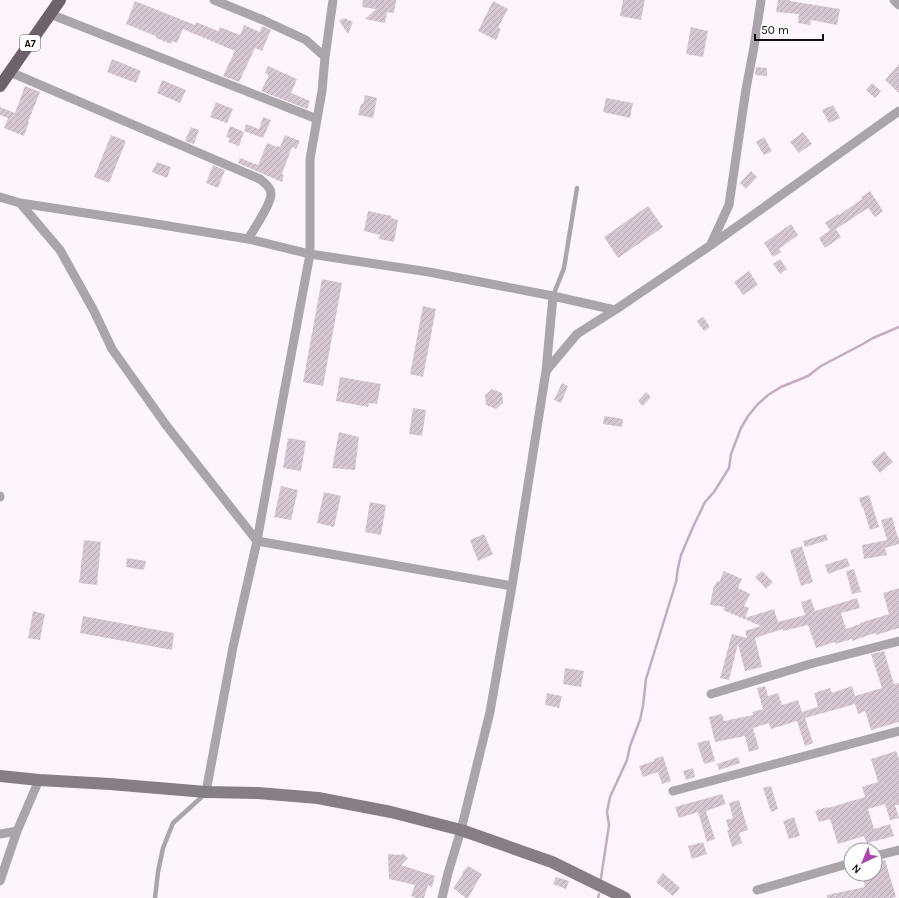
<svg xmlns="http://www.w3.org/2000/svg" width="899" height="898" font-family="Karla,sans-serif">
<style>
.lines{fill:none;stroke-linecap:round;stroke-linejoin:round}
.stream{stroke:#c4aac3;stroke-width:2.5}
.building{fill:url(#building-hatch)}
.service{stroke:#aba5ab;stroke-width:4.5}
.minor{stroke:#aba5ab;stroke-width:9}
.secondary{stroke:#877d86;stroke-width:12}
.primary{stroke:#6d616c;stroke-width:12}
.labels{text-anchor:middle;stroke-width:4;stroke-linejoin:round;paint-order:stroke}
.shield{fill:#fff;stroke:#595659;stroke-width:1}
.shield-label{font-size:10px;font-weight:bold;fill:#120d12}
</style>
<defs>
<pattern id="building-hatch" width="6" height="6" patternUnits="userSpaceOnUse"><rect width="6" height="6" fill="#d6c7d5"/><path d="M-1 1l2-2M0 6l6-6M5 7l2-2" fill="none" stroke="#b7aab6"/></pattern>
</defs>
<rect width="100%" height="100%" fill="#fdf4fd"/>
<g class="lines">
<path class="stream" d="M601,878L609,825L607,812L610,797L627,760L630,746L640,720L643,706L646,679L676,582L678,568L681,555L693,527L705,502L714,492L729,468L731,454L741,428L748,416L757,405L768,395L781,387L808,376L821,366L861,345L873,338L899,327
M598,898L599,894"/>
</g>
<path class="building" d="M363,0H396L394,13L387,12L385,23L365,19L376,9L362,7Z
M623,0H645L641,20L620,16Z
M778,0H790V1L840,9L837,25L811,20L810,25L798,23L799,14L776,12Z
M135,1L195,25L196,22L218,31L220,27L240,35L244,25L260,32L262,26L271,30L262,51L255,48L239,82L223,76L235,51L183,29L177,43L172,41L171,44L156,38V36L126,24Z
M493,1L508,9L498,28L501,29L496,40L478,31Z
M344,18L353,22L348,34L339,21Z
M691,27L708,31L703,57L686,54Z
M112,59L141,71L136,83L107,72Z
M899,64V93L885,80Z
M268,66L297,79L291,93L310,101L307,109L261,91L269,75L265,73Z
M756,67L767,68V76L755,75Z
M162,80L186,90L180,103L157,93Z
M872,83L881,91L875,98L866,90Z
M25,86L40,92L28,122H29L24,136L4,128L8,118L0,115V107L15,113Z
M365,95L377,98L373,118L358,115L361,104H363Z
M606,98L633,103L630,118L603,112Z
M216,102L233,109L227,123L210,117Z
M833,105L840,118L829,123L822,110Z
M263,117L271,120L263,138L244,131L246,124L259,129Z
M230,126L244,132L239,146L228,142L230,138L226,137Z
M191,127L199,130L194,144L185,141Z
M803,132L812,144L799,153L790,142Z
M111,135L126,141L109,183L94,177Z
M285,135L300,141L296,149L292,147L282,174L284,175L282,182L238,163L240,158L258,165L267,143L277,147L278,146L280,147Z
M764,137L772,151L764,155L756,142Z
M157,162L171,167L167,178L152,172Z
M213,165L225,170L218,188L206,183Z
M751,171L757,177L746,189L740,183Z
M870,191L883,211L875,217L868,208L836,229L841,237L825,248L819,238L830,230L825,223L838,214L839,215L862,199L861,197Z
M648,206L663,227L618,258L604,237Z
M368,211L392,216L391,218L398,220L394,242L379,239L380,235L364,231Z
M791,224L798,235L779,249L781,252L773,257L764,243Z
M780,259L787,269L780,274L773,264Z
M749,271L758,285L743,295L734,282Z
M322,279L342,283L323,386L303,382Z
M423,306L436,309L423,377L410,374Z
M703,317L710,327L704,331L697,321Z
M340,377L381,384L377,404L369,403L368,407L336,401Z
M562,383L568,386L561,403L554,400Z
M492,389L502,393L503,403L496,409L486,405L485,395Z
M646,392L651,397L643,406L638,401Z
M413,408L426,410L422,436L409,434Z
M604,416L623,419L622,427L603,424Z
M339,432L359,437L355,470L332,468Z
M288,438L306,441L301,471L283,468Z
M884,451L893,462L880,473L871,462Z
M281,486L298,490L291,520L274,517Z
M324,492L341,496L334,527L317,523Z
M869,495L879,527L870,530L863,507L862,508L859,498Z
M370,502L386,505L381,535L365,532Z
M892,517L898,538H899V544L885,548L887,555L864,559L862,545L887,540L881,520Z
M484,534L493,554L478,561L470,540Z
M826,534L828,540L805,547L803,541Z
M84,540L101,542L97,585L79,583Z
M802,546L813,582L801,586L790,550Z
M127,558L146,561L144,570L126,567Z
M847,558L850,566L828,574L825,565Z
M854,569L861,592L852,594L846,571Z
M724,571L742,579L738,588L750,594L744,606L749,608L745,618L774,609L778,622L805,615L801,602L811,599L815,611L857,598L860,608L841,613L846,629L860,624V623L889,614L883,593L899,588V628L876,635L875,633L852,641V639L835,644V642L816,648L808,625L783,631V629L755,638L762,667L745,671L738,644L729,680L720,678L732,634L747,638L745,631L761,626L723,610L725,607L710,605L713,589L717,581L719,582Z
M762,571L773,582L766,589L755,577Z
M33,611L45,614L40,640L28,638Z
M83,616L174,633L172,650L80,633Z
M884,651L894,684L899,683V722L871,730L865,711L858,714L855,704L805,718L813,743L805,746L797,721L771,729L769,723L753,728L759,749L749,752L745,736L715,742L709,717L722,714L724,721L753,715L752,712L763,709L757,688L765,686L768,696L778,693L782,705L798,700L802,712L818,707L814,693L830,688L832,693L852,686L855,696L882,688L871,654Z
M565,668L584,671L581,687L563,684Z
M547,693L562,696L559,708L545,705Z
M709,740L715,761L704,764L697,743Z
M896,751L899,759V805H895L899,818L890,820L885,804L868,809L874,829L890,824L894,836L867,843L864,836L838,844L830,819L819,822L815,811L827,807L828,808L865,797L862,787L878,782L871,759Z
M663,756L671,781L662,784L658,772L643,777L639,766L654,761V759Z
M738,757L740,763L719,770L717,764Z
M693,768L695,777L686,780L683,771Z
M771,786L778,809L771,812L763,788Z
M722,794L726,804L706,811L715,839L707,842L698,812L679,818L675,807Z
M739,800L748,830L739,833L742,843L732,847L727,830H729L726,820L733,818L729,803Z
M794,817L800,836L789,839L783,821Z
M703,842L707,854L692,859L688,846Z
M403,853L408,858L401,865L435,876L432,887L428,885L424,898H416L411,896L415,885L389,879L388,854L401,855Z
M885,860L896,897L892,898H827V895L865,887L862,874H875V862Z
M468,866L482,874L468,898H466L453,888L463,874L462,873Z
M663,873L680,888L673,896L656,882Z
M556,877L569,881L566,889L553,884Z"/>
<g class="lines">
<path class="service" d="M553,296L564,268L577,188
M155,898L158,872L163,848L173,823L205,794"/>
<path class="minor" d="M214,0L263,20L306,40L325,57
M894,0L899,5
M50,14L317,119
M10,72L260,179C264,183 271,187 271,194C271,204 254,229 248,239
M0,197L20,203L144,222L248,239L310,254L429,272L553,296L615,310L711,245L899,111
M20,203L60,250L94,311L112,349L166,425L257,541L512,586
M711,244L729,205L746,89L754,47L761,0
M546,371L577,334L615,310
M0,496V497
M711,694L810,664L899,641
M673,791L899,731
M206,792L233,647L257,541L281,409L310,254V159L322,91L325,57L333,0
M0,834L17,831
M875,856L899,850
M0,881L17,831L39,780
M757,890L851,863
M442,898L448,873L461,830L490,712L512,586L546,371L553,296"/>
<path class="secondary" d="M0,776L39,780L110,784L206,792L258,793L318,798L391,812L461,830L552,862L625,898"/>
<path class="primary" d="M0,86L60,0"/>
</g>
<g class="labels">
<rect class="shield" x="20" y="35" width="20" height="16" rx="3"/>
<g class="shield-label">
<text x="30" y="47">A7</text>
</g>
</g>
<g transform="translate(863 862) rotate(224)"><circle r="19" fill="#ffffff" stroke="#a09ea0"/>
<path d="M0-3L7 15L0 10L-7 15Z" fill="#a944aa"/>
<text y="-6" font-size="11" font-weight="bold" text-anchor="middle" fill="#120d12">N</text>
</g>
<path d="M755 34v6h68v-6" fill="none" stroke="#120d12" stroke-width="2"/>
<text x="761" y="34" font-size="12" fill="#120d12" stroke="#ffffff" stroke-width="3" paint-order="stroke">50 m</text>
</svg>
